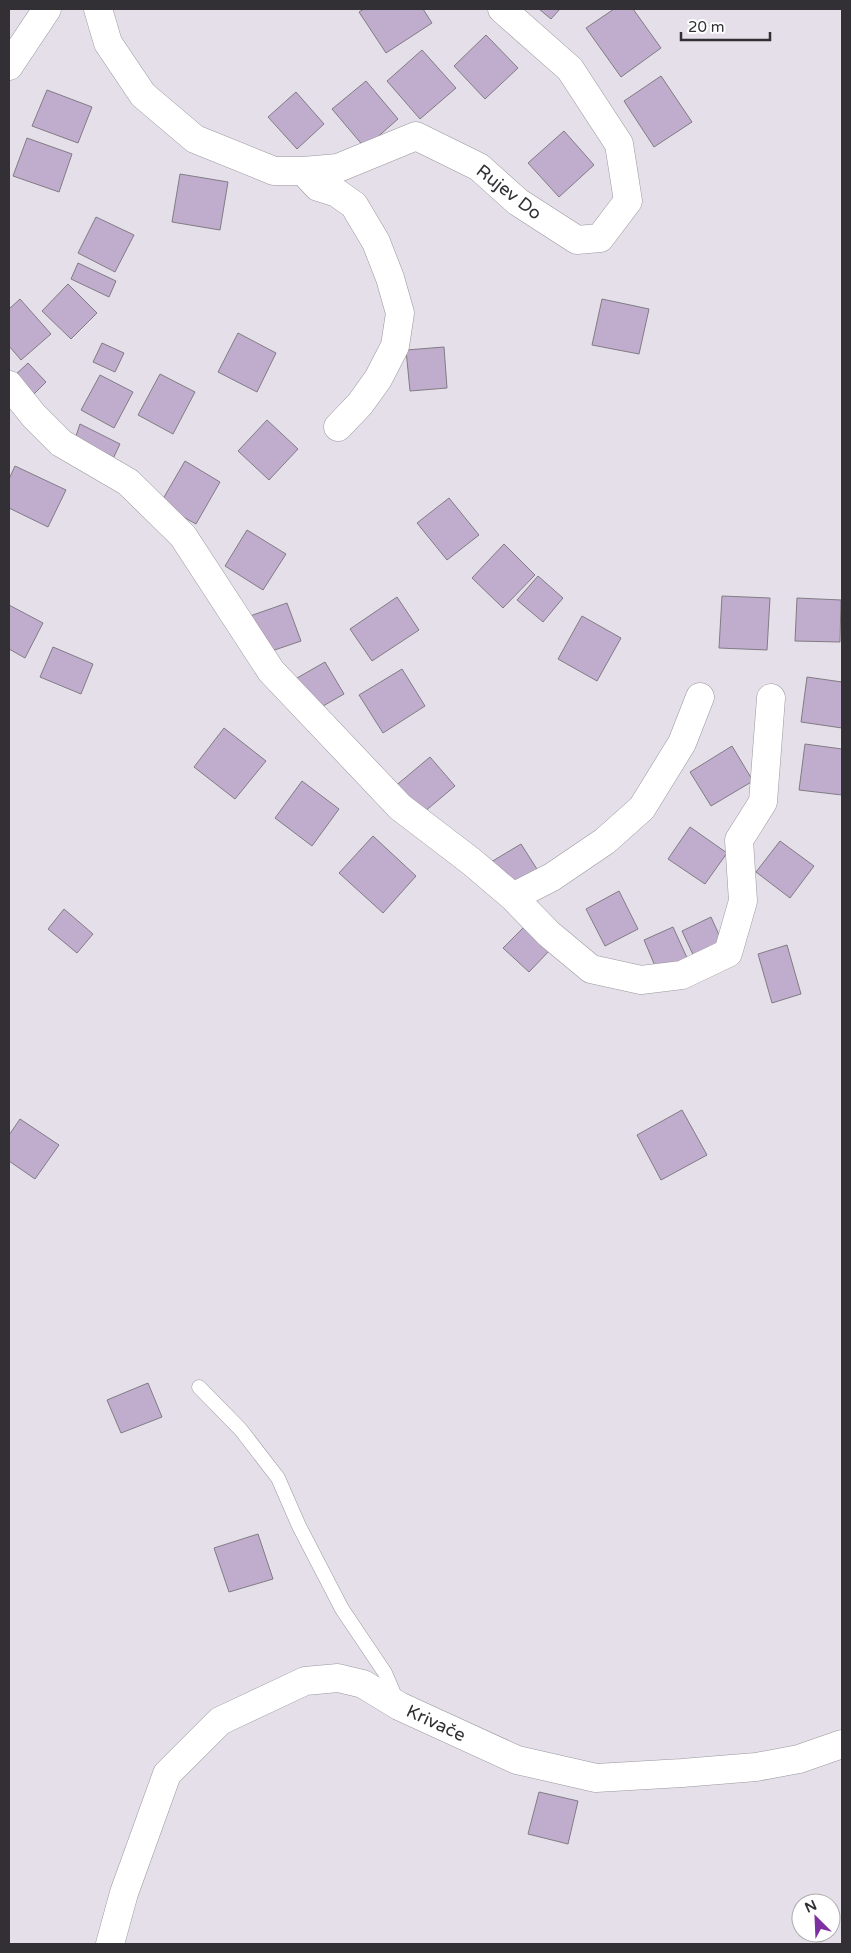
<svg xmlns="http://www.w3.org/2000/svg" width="851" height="1953" font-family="'Varela Round',sans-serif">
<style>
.building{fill:#c0adcd;stroke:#817c84}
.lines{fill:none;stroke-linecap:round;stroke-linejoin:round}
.lane-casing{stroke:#9b969f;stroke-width:15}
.street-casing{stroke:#9b969f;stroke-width:29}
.lane{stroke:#fff;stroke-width:14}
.street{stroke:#fff;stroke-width:28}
.labels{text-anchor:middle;stroke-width:4.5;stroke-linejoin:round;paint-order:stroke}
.street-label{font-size:18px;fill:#323034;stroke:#fff}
</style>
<rect width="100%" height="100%" fill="#e4dfe8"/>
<path class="building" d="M364,9H423L432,23L386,53L359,12Z
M539,9H560L551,19Z
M614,9H633L661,48L621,77L586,28Z
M486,35L518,68L485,99L454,66Z
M422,50L456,88L420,119L387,81Z
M661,76L692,122L654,147L624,101Z
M366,81L398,119L365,148L332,109Z
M47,90L92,107L78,143L32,126Z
M296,92L324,124L297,149L268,117Z
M564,131L594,165L559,197L528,163Z
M27,138L72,154L59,192L13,176Z
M180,174L228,182L220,230L172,222Z
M96,217L134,235L115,272L78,253Z
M78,263L116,281L109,297L71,279Z
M68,284L97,313L71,339L42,311Z
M20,299L51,334L21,360L9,346V309Z
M602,299L649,309L639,354L592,345Z
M238,333L276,353L257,392L218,372Z
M102,343L124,353L115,372L93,362Z
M444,347L447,388L410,391L406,350Z
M28,363L46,382L31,397L13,377Z
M160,374L195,392L173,434L138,415Z
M100,375L133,392L114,428L81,410Z
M267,420L298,449L269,480L238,451Z
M80,424L120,444L111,463L73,445Z
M185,461L220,482L196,524L160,504Z
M15,466L66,490L48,527L9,508V479Z
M449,498L479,535L447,560L417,523Z
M247,530L286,554L263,590L225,566Z
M504,544L535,575L503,608L472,578Z
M538,576L563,598L543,622L517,600Z
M722,596L770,598L767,650L719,648Z
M397,597L419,630L372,661L350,629Z
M797,598L841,600L840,642L795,641Z
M287,603L301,641L263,654L250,616Z
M9,605L43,623L25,658L9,649Z
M582,616L621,638L597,681L558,659Z
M53,647L93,664L81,694L40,677Z
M325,662L344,694L316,710L297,678Z
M402,669L425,706L383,733L359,695Z
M807,677L842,682V728L801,722Z
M224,728L266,761L235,799L194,767Z
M805,744L842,749V795L799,790Z
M732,746L753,781L711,806L690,772Z
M430,757L455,786L417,818L393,788Z
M302,781L339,809L312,846L275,818Z
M690,827L727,853L705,884L668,859Z
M373,836L416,876L383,913L339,873Z
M780,841L814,866L790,898L756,872Z
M521,844L542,877L507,887L491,862Z
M619,891L638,929L605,946L586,909Z
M64,909L93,934L77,953L48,929Z
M711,917L724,946L695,959L682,931Z
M525,926L550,950L529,972L503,948Z
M673,927L688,960L658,973L644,940Z
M787,945L801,994L772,1003L758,954Z
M682,1110L707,1155L661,1180L637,1135Z
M20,1119L59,1145L35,1179L9,1161V1135Z
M148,1383L162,1417L121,1433L107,1400Z
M258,1534L273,1579L229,1592L214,1548Z
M539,1792L578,1801L568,1844L528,1834Z"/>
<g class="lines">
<defs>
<path id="lane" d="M199,1387L241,1430L278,1478L299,1526L342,1609L385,1673L397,1701"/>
<path id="street" d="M98,9L108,43L143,95L195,139L274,171H303L338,168L416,136L479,167L518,202L577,240L600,238L628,201L619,144L570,69L502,9
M9,66L47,9
M303,171L318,187L337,193L354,205L376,242L390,278L400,313L395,346L378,379L360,404L338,427
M9,385L34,416L61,443L128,482L183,536L271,671L400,807L472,862L513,897L549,934L591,969L641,980L682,975L728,953L743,901L739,840L763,802L771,698
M513,897L552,877L605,841L642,808L682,743L700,697
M110,1944L124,1893L167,1774L220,1721L305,1681L338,1678L363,1684L399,1706L517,1760L596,1778L682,1773L756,1767L799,1759L842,1744"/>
</defs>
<use href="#lane" class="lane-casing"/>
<use href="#street" class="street-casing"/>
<use href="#lane" class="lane"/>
<use href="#street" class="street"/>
</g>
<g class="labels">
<g class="street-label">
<text transform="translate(509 192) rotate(38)" y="6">Rujev Do</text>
<text transform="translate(436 1723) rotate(25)" y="6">Krivače</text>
</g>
</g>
<rect width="851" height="1953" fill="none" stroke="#323034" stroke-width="20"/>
<g transform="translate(816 1918) rotate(336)"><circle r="24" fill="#ffffff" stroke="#adacae"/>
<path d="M0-4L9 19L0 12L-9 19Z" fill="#7c30a2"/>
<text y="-8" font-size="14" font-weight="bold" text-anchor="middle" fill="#323034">N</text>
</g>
<path d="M681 32v8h89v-8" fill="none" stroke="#323034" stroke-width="2.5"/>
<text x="688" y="32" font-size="15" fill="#323034" stroke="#ffffff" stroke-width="4" paint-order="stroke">20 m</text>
</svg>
